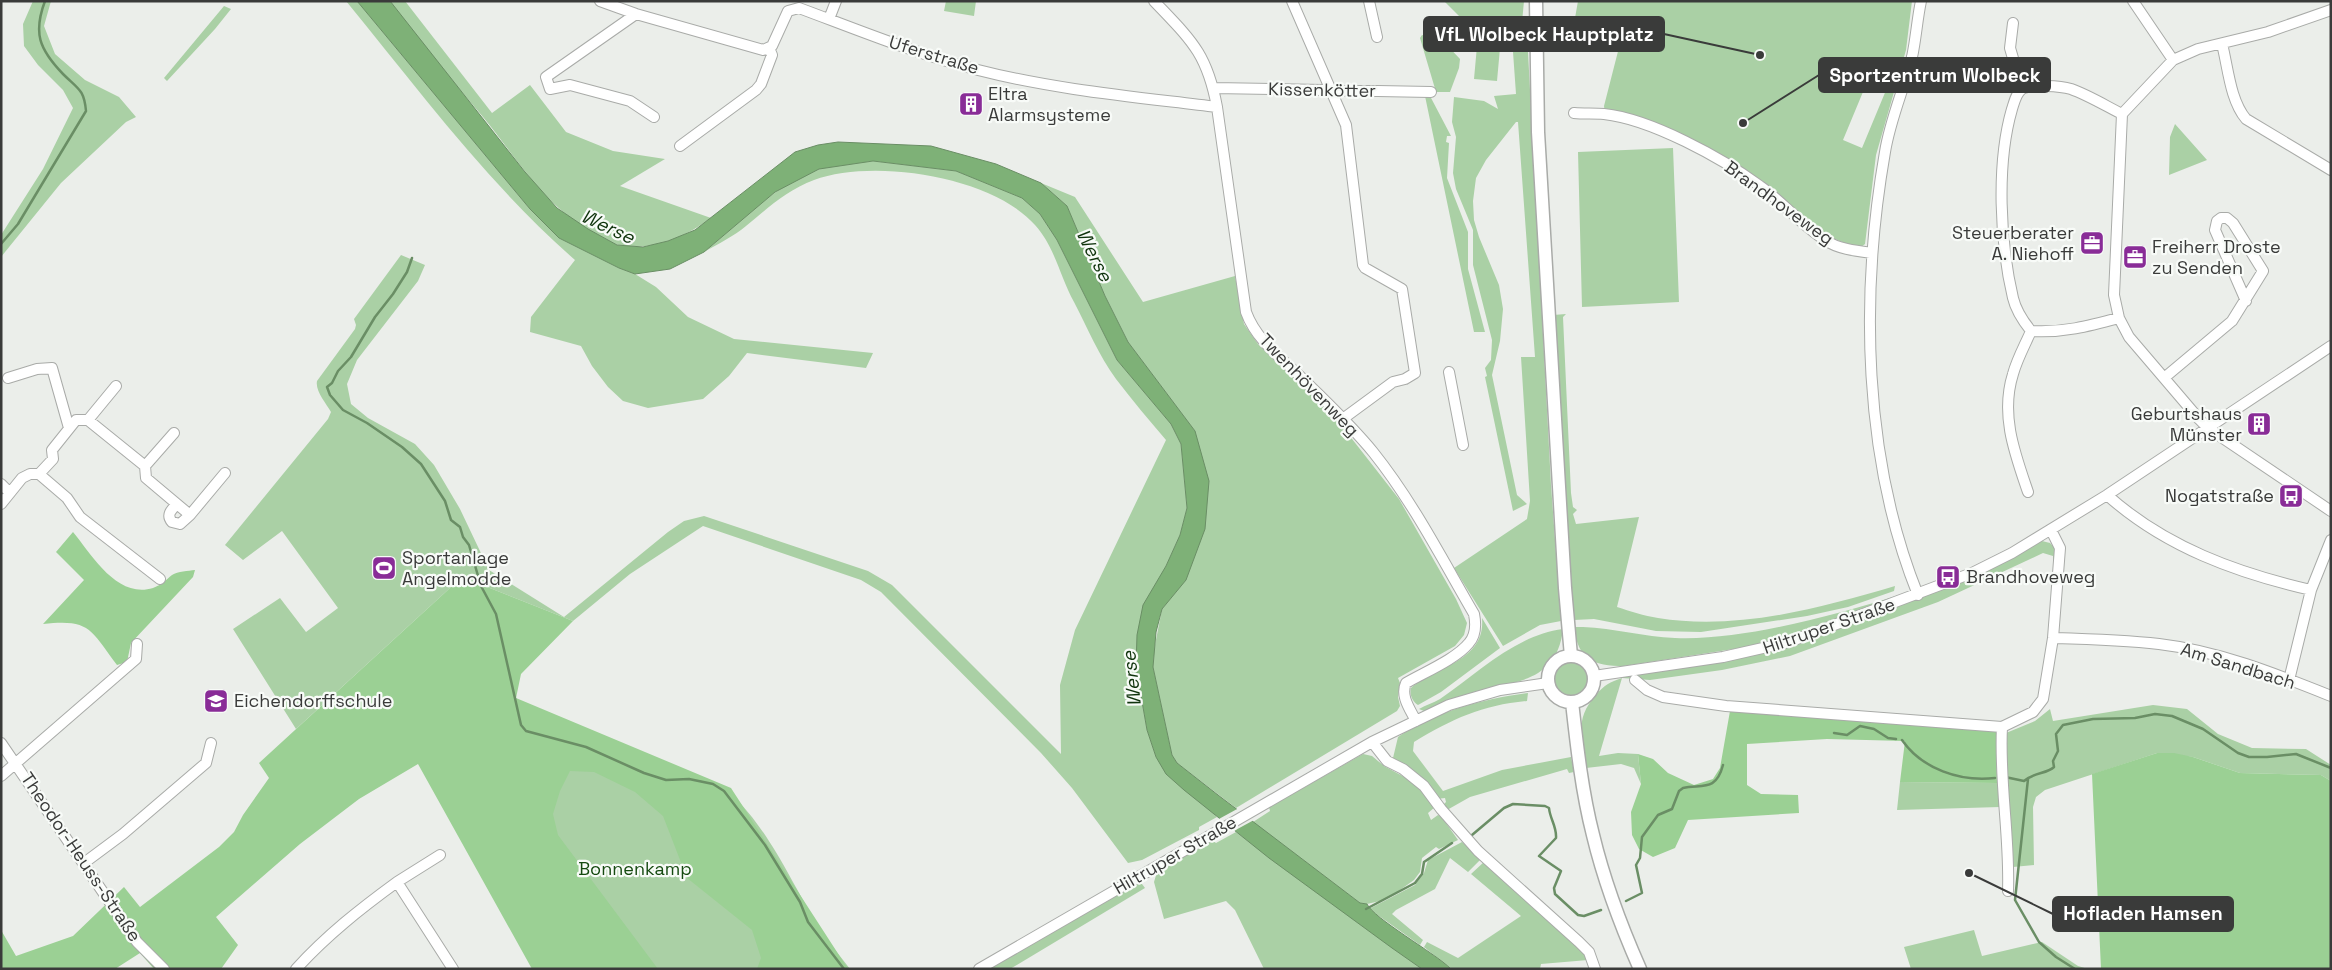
<svg xmlns="http://www.w3.org/2000/svg" width="2332" height="970" font-family="'Space Grotesk',sans-serif">
<style>
.green{fill:#aad0a5;fill-rule:evenodd}
.forest{fill:#9bd094}
.water{fill:#7eb177;stroke:#6a8e65}
.pier{fill:#ebeeea}
.lines{fill:none;stroke-linecap:round;stroke-linejoin:round}
.stream{stroke:#6a8e65;stroke-width:2.5}
.minor-casing{stroke:#a9aba8;stroke-width:12}
.major-casing{stroke:#a9aba8;stroke-width:15}
.minor{stroke:#fff;stroke-width:10}
.major{stroke:#fff;stroke-width:12}
.labels{text-anchor:middle;stroke-width:4.5;stroke-linejoin:round;paint-order:stroke}
.street-label{font-size:18px;fill:#3a3b3a;stroke:#f8fbf8}
.poi-label{font-size:18px;fill:#3a3b3a;stroke:#f8fbf8;text-anchor:start}
.park-label{font-size:18px;fill:#154a10;stroke:#f8fbf8}
.water-label{font-size:19px;font-style:italic;fill:#10340d;stroke:#f8fbf8}
.leader{fill:none;stroke:#3a3b3a;stroke-width:2}
.callout-dot{fill:#3a3b3a;stroke:#f8fbf8;stroke-width:2}
.callout{fill:#3a3b3a;stroke:#3a3b3a;stroke-width:2}
.callout-label{font-size:19px;text-anchor:middle;font-weight:bold;fill:#fff}
</style>
<rect width="100%" height="100%" fill="#ebeeea"/>
<path class="green" d="M33,1H51L44,26L55,54L85,80L119,97L136,117L126,122L61,183L1,257V235L43,169L73,108L63,90L38,65L24,46L23,24Z
M346,1H357L530,209L559,238L619,268L635,274L656,287L688,317L734,339L873,353L866,368L747,353L729,376L703,399L648,408L623,401L608,387L592,366L581,346L530,332L531,317L575,260C488,184 419,90 346,1Z
M390,1H405L492,113L530,85L566,132L613,151L665,159L620,186L711,218C684,238 652,251 619,245C612,244 605,238 598,235C544,207 520,162 483,117C451,79 419,41 390,1Z
M946,1H976L974,16L944,11Z
M1444,1H1524L1521,33L1475,32Z
M1578,1H1912L1906,50L1876,155L1865,244L1861,247L1849,245L1826,235L1798,219L1760,186L1683,141L1605,114L1604,106L1625,24L1575,18ZM1875,63L1894,71L1862,148L1843,140Z
M224,6L231,9L215,29L167,81L164,78Z
M1422,35L1443,41L1460,59L1459,68L1450,92H1436L1420,38Z
M1478,35L1501,37L1497,81L1474,79Z
M1513,52H1528L1551,485L1561,621L1540,625L1503,646L1454,568L1527,519L1530,501L1521,357H1535L1518,122H1516L1486,160L1476,178L1473,201L1474,220L1479,237L1499,285L1503,309L1500,341L1492,375L1517,495L1527,504L1513,511L1485,377L1487,376L1485,368L1491,360L1492,340L1473,265V230L1456,189L1453,173L1456,137L1452,122L1454,97L1484,101L1498,109L1494,96L1516,94Z
M1425,96H1430L1451,136H1447L1446,142L1449,143L1447,178L1468,232V269L1485,332H1474Z
M2175,124L2207,160L2169,175L2170,137Z
M1673,148L1679,302L1582,307L1578,152Z
M873,161L956,171L1022,198L1040,214L1057,240L1117,360L1171,424L1181,444L1187,508L1180,535L1158,584L1136,667L1147,730L1156,757L1217,817L1199,827V830L1142,860L1128,863L1072,788L1041,753L881,592L861,580L703,526L630,574L573,621L462,577L296,729L233,629L280,598L306,632L338,608L282,531L243,560L225,545L328,419L331,412C326,403 315,391 317,381L355,329L356,325L354,319L401,255L425,265L418,281L357,360L347,384L351,404L368,418L415,444L434,465L460,509L489,570L564,617L668,532L684,521L704,516L868,571L892,585L1061,754L1060,685L1075,630L1166,440C1149,420 1132,400 1116,379C1099,356 1087,327 1074,302C1060,277 1055,247 1035,225C992,176 873,158 814,180C787,190 768,208 746,226C734,236 718,244 704,252C735,227 782,179 819,168C836,164 856,163 873,161Z
M1041,183L1075,197L1143,302L1235,276L1244,324L1258,344L1338,421L1399,499L1456,599L1467,623L1464,635L1455,646L1398,678L1400,683L1398,697L1400,706L1397,711L1236,808L1177,763L1172,755L1153,667L1154,650L1162,609L1186,579L1195,431L1128,342L1105,296L1067,206Z
M1566,314L1563,317L1571,493L1573,507L1577,510L1573,514L1576,524L1639,517L1617,607C1630,611 1644,616 1658,618C1737,631 1820,608 1895,586L1894,591L1848,607L1807,616L1701,632L1656,631L1594,619L1574,620L1553,315Z
M2042,541L2050,543L2057,550L2053,577V556L2043,553L1938,602L1790,656L1722,670L1650,680L1622,678L1599,756L1618,753L1638,754L1641,784L1634,768L1621,764L1586,768C1582,738 1574,719 1596,695C1604,685 1610,682 1622,678L1621,676L1780,649L1810,640L1972,578Z
M1899,595L1893,600L1790,637L1753,646L1624,666C1593,666 1578,660 1574,627H1583C1614,628 1644,637 1675,638C1742,641 1835,615 1899,595Z
M1482,618L1500,648L1441,692L1418,705C1413,702 1409,695 1411,688C1436,666 1486,661 1482,618Z
M1563,629C1557,682 1516,681 1475,692C1457,697 1441,704 1424,711L1419,709C1426,705 1433,703 1440,699C1479,672 1516,635 1563,629Z
M1552 679a18 18 0 1 1 36 0a18 18 0 1 1-36 0Z
M1528,693L1527,701C1483,705 1452,719 1414,742L1413,751L1443,791L1502,770L1571,757L1574,772L1569,773L1567,769L1470,797L1447,810L1444,804L1446,802L1445,798L1437,799L1417,774L1406,765L1393,758L1398,737C1436,711 1483,699 1528,693Z
M2153,705L2187,709L2218,734L2252,748L2306,749L2331,765V781L2321,775L2240,773L2193,757L2157,753L2045,790L2036,797L2033,807L2034,865L2013,867L2000,807L1897,810L1900,782L2004,783L2006,733L2035,721L2050,709L2053,721Z
M510,750L695,775C749,785 788,877 814,919C824,937 838,953 850,969H563Z
M1363,754L1372,756L1384,766L1408,779L1420,789L1435,807L1428,813L1431,820L1438,815L1441,816L1458,840L1439,849L1436,847L1422,858L1420,872L1414,880L1393,895L1380,901L1367,904L1360,903L1253,822L1270,811L1269,807Z
M1236,832L1422,969H1264L1235,910L1226,901L1164,919L1154,882L1157,872L1212,840L1216,843Z
M1462,842L1481,859L1468,872L1450,858L1435,889L1396,910L1392,914L1423,940L1420,945L1369,909L1415,885L1424,873L1428,860Z
M1485,861L1586,953L1588,960L1541,964L1540,969H1451L1424,947L1427,942L1458,958L1521,916L1471,874Z
M1136,884H1142L1145,888L1010,969H988Z
M1974,930L1982,956L2042,942L2078,966L2088,969H1911L1904,947Z"/>
<path class="forest" d="M73,532C92,555 117,599 153,588C161,585 166,580 172,575C178,571 188,571 195,570L193,577L131,643L127,662L117,665C90,629 90,619 43,624L84,580L56,552Z
M462,577L573,621L521,674L516,698L731,788L848,969H757L761,958L752,930L687,878L663,816L635,792L594,772L570,771L560,791L553,814L558,835L658,969H532L418,764L359,799L300,844L216,917L238,945L221,969H154L140,953L115,969H1V930L16,956L73,936L124,887L140,907L219,847L234,832L243,815L269,778L259,763Z
M1730,711L1996,730L1997,783L1900,782L1905,741L1827,739L1747,744V785L1761,794L1798,795L1799,813L1688,820L1675,848L1653,857L1639,849L1632,835L1631,812L1641,784L1638,754L1653,759L1668,773L1694,785L1713,779L1720,768Z
M2157,753H2174L2193,757L2240,773L2321,775L2331,781V969H2101L2092,774Z"/>
<path class="water" d="M357,1H390L525,172L557,208L588,229L617,245L643,247L668,241L695,230L795,152L818,145L838,142L931,146L996,164L1041,183L1067,206L1105,296L1128,342L1195,431L1209,481L1205,529L1186,580L1162,609L1156,632L1153,667L1172,755L1177,763L1218,795L1360,903L1367,904C1373,918 1435,953 1451,969H1422L1392,948L1269,858L1184,790L1166,774L1156,757L1147,730L1136,667L1137,635L1143,605L1166,566L1180,535L1187,508L1181,444L1171,424L1117,360L1057,240L1040,214L1022,198L956,171L873,161L819,169L775,192L704,252L670,269L635,274L619,268L559,238L530,209Z"/>
<path class="pier" d="M1239,808L1254,820L1232,832L1217,820Z"/>
<g class="lines">
<path class="stream" d="M1,244L18,224L86,111C84,89 78,89 63,74C39,49 33,33 45,1
M412,258L407,272L393,294L375,317L351,357L338,371L332,383L327,387L330,395L343,410L367,423L402,447L421,464L445,501L451,520L460,527L463,537L469,545L481,586L496,614L521,725L526,731L586,747L644,773L666,780L689,779L713,784L724,791L765,845L800,902L808,922L844,969
M1834,733L1847,735L1860,726L1874,729L1888,738L1896,739
M1902,740C1922,769 1960,782 1995,778
M2005,777L2024,781C2034,772 2047,774 2054,767L2053,761L2058,751L2056,734L2063,725L2093,719L2135,718L2155,714L2172,716L2203,729L2238,753L2249,757H2267L2296,754L2331,768
M2028,779L2015,900L2039,942L2056,957L2075,969
M1472,835L1504,808L1513,804L1545,806L1549,808C1550,819 1557,827 1556,838L1539,856L1561,871L1554,888L1555,894L1578,915L1584,916L1601,910
M1626,901L1642,893L1636,865L1640,858L1642,837L1658,815L1672,809L1679,791L1683,788C1702,784 1716,792 1723,765
M1366,909L1415,883L1422,874L1424,862L1452,843"/>
<defs>
<path id="minor" d="M600,1L636,14L763,50L772,46L788,11L799,8C858,30 917,54 978,70C1056,90 1137,97 1217,107
M1154,1C1191,40 1207,53 1217,107L1246,312C1256,340 1281,358 1302,378C1326,402 1351,425 1373,452C1413,502 1442,559 1474,614C1476,624 1476,635 1469,643C1456,659 1425,672 1406,683C1400,696 1410,709 1416,721
M1292,1L1346,125L1363,265L1365,268L1402,289L1415,373L1405,379L1393,382L1344,418
M1369,1L1377,37
M2133,1L2173,60
M2331,10L2268,32L2198,49L2173,60L2122,114L2114,295L2119,318L2129,337L2199,419L2208,428L2331,511
M636,14L546,77L550,89L570,85L630,101L654,117
M829,19L836,1
M2013,23L2010,48L2022,89
M2222,44C2228,67 2230,100 2246,119L2331,170
M1214,88L1431,92
M1574,113C1584,114 1594,113 1604,114C1651,119 1722,158 1760,186C1783,202 1801,225 1825,240C1838,249 1856,251 1872,253
M680,146L756,90L761,84L772,55L769,48
M2119,318C2089,326 2063,333 2031,331C2023,321 2016,311 2013,298C2000,243 1996,164 2012,109C2014,103 2016,93 2022,89C2031,84 2061,86 2071,89C2088,95 2106,106 2122,114
M1449,372L1463,445
M8,378L37,369L52,368L69,428
M2164,378L2232,321L2263,271L2233,223L2227,218H2221L2217,221L2215,230L2246,301
M88,420L116,386
M145,466L174,433
M39,474L53,459L52,450L76,420H88L145,466L146,478L190,515L225,473
M1,484L10,493
M2028,492C2015,454 2000,415 2013,374C2017,359 2025,345 2031,331
M2107,495C2165,547 2237,573 2311,590
M1,504L22,478L30,474H39L67,498L80,517L160,579
M177,504C171,510 166,515 172,522L180,524L190,515
M1918,595C1863,458 1860,295 1885,152C1890,120 1904,89 1912,57C1916,39 1917,20 1921,1
M2053,638C2088,639 2124,640 2159,644C2219,651 2276,674 2331,696
M1594,676L1723,657L1789,642L1972,573L2012,553L2107,495L2331,346
M1635,680L1647,690L1663,697L1726,706L2002,727C1999,782 2010,836 2008,891
M2289,680L2311,590L2331,540
M2002,727L2033,712L2043,699L2053,638L2060,548L2051,530
M1372,742L1387,761L1403,769L1424,786L1441,809L1478,851L1579,942L1589,952L1595,969
M1,743L137,942L164,969
M1,776L136,659L137,644
M84,863L123,834L206,763L211,743
M397,882L440,855
M296,969C327,935 360,909 397,882L453,969
M979,969L1372,742L1449,705L1500,690L1548,683"/>
<path id="major" d="M1536,1L1538,132L1565,588L1571,656
M1548 679a23 23 0 1 1 46 0a23 23 0 1 1-46 0Z
M1572,702C1577,747 1582,792 1593,835C1604,881 1621,926 1640,969"/>
</defs>
<use href="#minor" class="minor-casing"/>
<use href="#major" class="major-casing"/>
<use href="#minor" class="minor"/>
<use href="#major" class="major"/>
</g>
<defs>
<symbol id="building-square" viewBox="-11 -11 22 22"><rect x="-9" y="-9" width="18" height="18" rx="4" fill="#892c97" stroke="#f8fbf8"/><path d="M-4-6H4V6H1V3H-1V6H-4ZM-2.5-4.3h1.7v1.8h-1.7ZM.8-4.3h1.7v1.8H.8ZM-2.5-1h1.7V.8h-1.7ZM.8-1h1.7V.8H.8Z" fill="#fff"/></symbol>
<symbol id="office-square" viewBox="-11 -11 22 22"><rect x="-9" y="-9" width="18" height="18" rx="4" fill="#892c97" stroke="#f8fbf8"/><path d="M-6-3h4V-5.5h4V-3h4V5H-6ZM-1-4.5V-3h2v-1.5ZM-6 0V1H6V0Z" fill="#fff"/></symbol>
<symbol id="bus-square" viewBox="-11 -11 22 22"><rect x="-9" y="-9" width="18" height="18" rx="4" fill="#892c97" stroke="#f8fbf8"/><path d="M-5-6H5V4H4V6H2V4H-2V6H-4V4H-5ZM-3.5-4V0h7V-4ZM-3.5 1.2v1.5H-2V1.2ZM2 1.2v1.5H3.5V1.2Z" fill="#fff"/></symbol>
<symbol id="stadium-square" viewBox="-11 -11 22 22"><rect x="-9" y="-9" width="18" height="18" rx="4" fill="#892c97" stroke="#f8fbf8"/><path d="M0-5a6.5 5 0 1 0 0 10a6.5 5 0 1 0 0-10ZM-3.5-1.8h7v3.6h-7Z" fill="#fff"/></symbol>
<symbol id="school-square" viewBox="-11 -11 22 22"><rect x="-9" y="-9" width="18" height="18" rx="4" fill="#892c97" stroke="#f8fbf8"/><path d="M0-5L7-2L0 1L-7-2ZM-4 1L0 2.5L4 1V4Q0 6-4 4Z" fill="#fff"/></symbol>
</defs>
<g fill-rule="evenodd">
<use href="#building-square" x="957" y="90" width="28" height="28"/>
<use href="#office-square" x="2078" y="229" width="28" height="28"/>
<use href="#office-square" x="2121" y="243" width="28" height="28"/>
<use href="#building-square" x="2245" y="410" width="28" height="28"/>
<use href="#bus-square" x="2277" y="482" width="28" height="28"/>
<use href="#stadium-square" x="370" y="554" width="28" height="28"/>
<use href="#bus-square" x="1934" y="563" width="28" height="28"/>
<use href="#school-square" x="202" y="687" width="28" height="28"/>
</g>
<g class="labels">
<g class="street-label">
<text transform="translate(934 55) rotate(17)" y="6">Uferstraße</text>
<text transform="translate(1322 90) rotate(1)" y="6">Kissenkötter</text>
<text transform="translate(1779 203) rotate(36)" y="6">Brandhoveweg</text>
<text transform="translate(1309 385) rotate(46)" y="6">Twenhövenweg</text>
<text transform="translate(1829 626) rotate(-19)" y="6">Hiltruper Straße</text>
<text transform="translate(2238 666) rotate(17)" y="6">Am Sandbach</text>
<text transform="translate(1175 855) rotate(-30)" y="6">Hiltruper Straße</text>
<text transform="translate(81 857) rotate(56)" y="6">Theodor-Heuss-Straße</text>
</g>
<g class="poi-label">
<text x="988" y="100">Eltra<tspan x="988" dy="21">Alarmsysteme</tspan></text>
<text x="2074" y="239" text-anchor="end">Steuerberater<tspan x="2074" dy="21">A. Niehoff</tspan></text>
<text x="2152" y="253">Freiherr Droste<tspan x="2152" dy="21">zu Senden</tspan></text>
<text x="2242" y="420" text-anchor="end">Geburtshaus<tspan x="2242" dy="21">Münster</tspan></text>
<text x="2274" y="502" text-anchor="end">Nogatstraße</text>
<text x="402" y="564">Sportanlage<tspan x="402" dy="21">Angelmodde</tspan></text>
<text x="1966" y="583">Brandhoveweg</text>
<text x="234" y="707">Eichendorffschule</text>
</g>
<g class="park-label">
<text x="635" y="875">Bonnenkamp</text>
</g>
<g class="water-label">
<text transform="translate(608 226) rotate(25)" y="7">Werse</text>
<text transform="translate(1095 255) rotate(63)" y="7">Werse</text>
<text transform="translate(1131 679) rotate(-96)" y="7">Werse</text>
</g>
</g>
<path class="leader" d="M1760 55L1664 34M1743 123L1819 75M1969 873L2053 914"/>
<g class="callout-dot">
<circle cx="1760" cy="55" r="5"/>
<circle cx="1743" cy="123" r="5"/>
<circle cx="1969" cy="873" r="5"/>
</g>
<g class="callout">
<rect x="1424" y="17" width="240" height="34" rx="5"/>
<rect x="1819" y="58" width="231" height="34" rx="5"/>
<rect x="2053" y="897" width="180" height="34" rx="5"/>
</g>
<g class="callout-label">
<text x="1544" y="41">VfL Wolbeck Hauptplatz</text>
<text x="1935" y="82">Sportzentrum Wolbeck</text>
<text x="2143" y="920">Hofladen Hamsen</text>
</g>
<rect width="2332" height="970" fill="none" stroke="#3a3b3a" stroke-width="5"/>
</svg>
